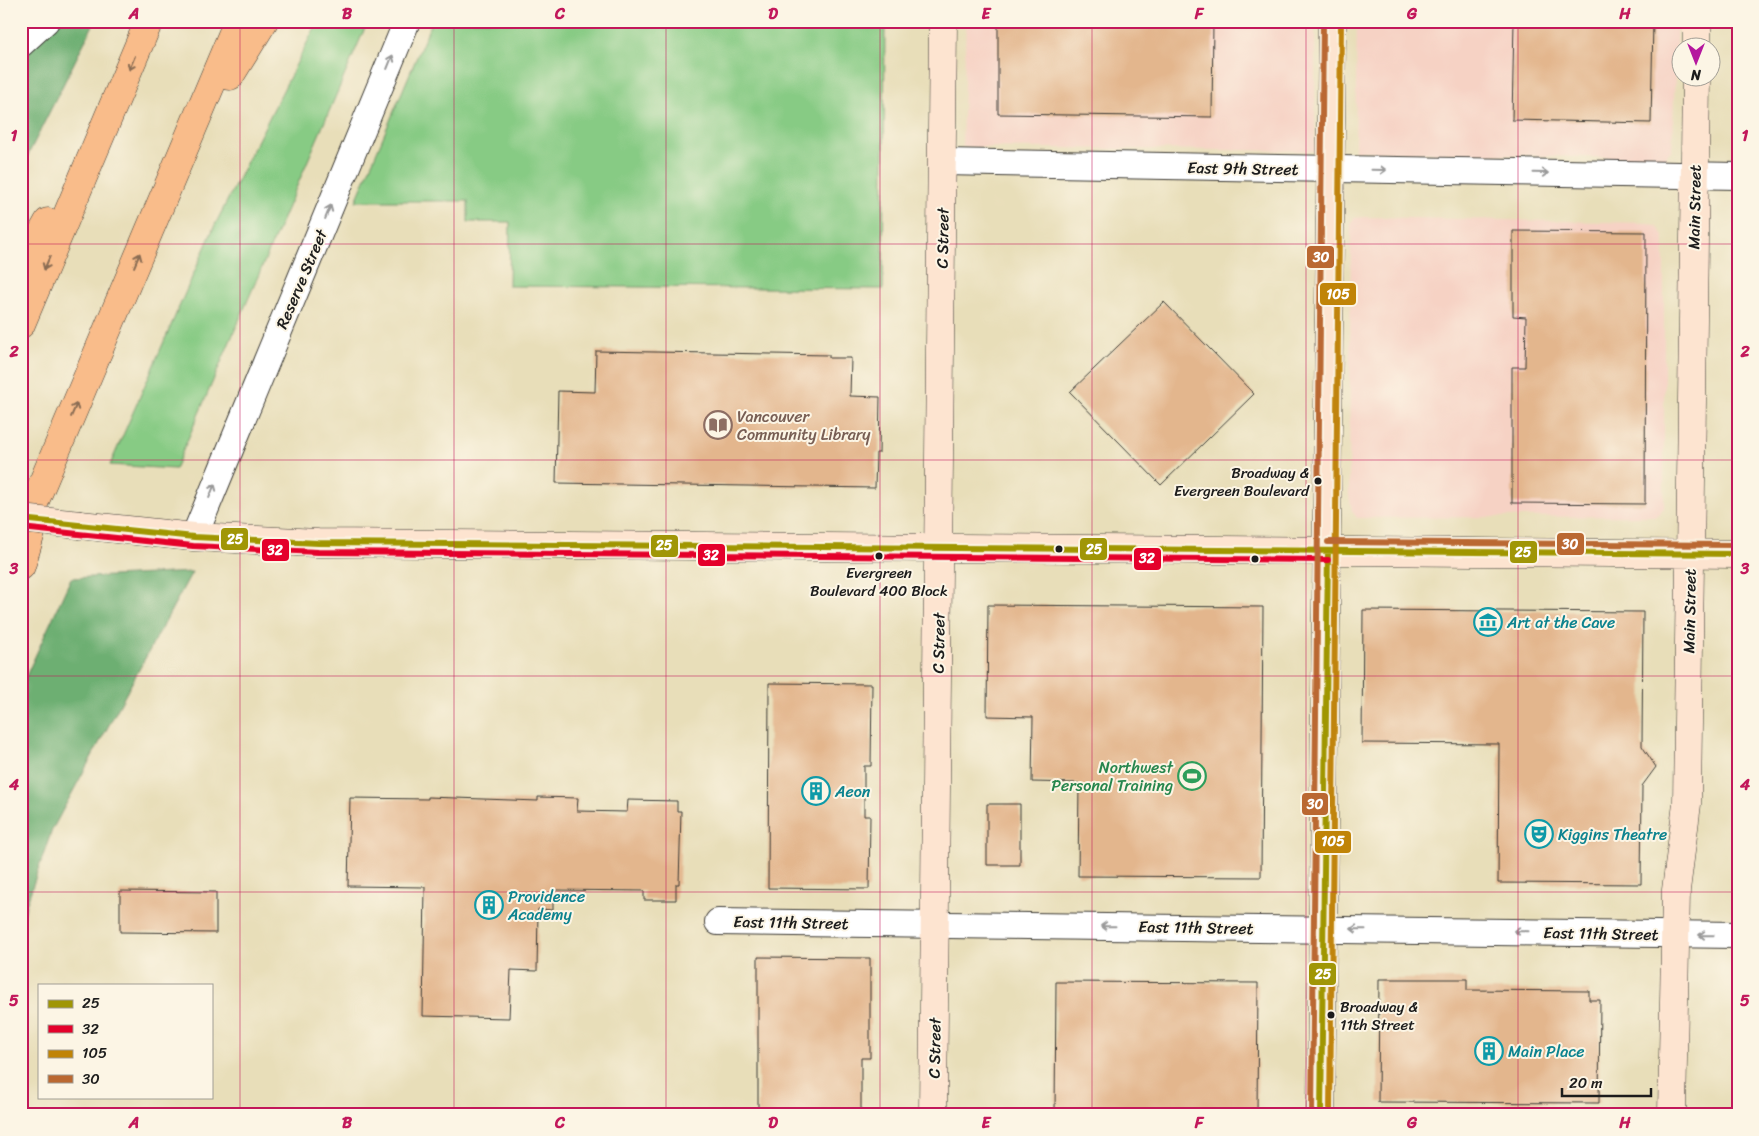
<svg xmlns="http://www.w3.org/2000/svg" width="1759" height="1136" font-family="Sriracha,sans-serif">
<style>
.built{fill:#f6d2c4}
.green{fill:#87cb84;stroke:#527450}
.forest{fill:#6daf72;stroke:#446647}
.building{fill:#e3b68d}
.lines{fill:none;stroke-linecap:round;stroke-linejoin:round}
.street-casing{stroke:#3b3934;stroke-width:28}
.secondary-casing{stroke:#3b3934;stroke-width:29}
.highway-casing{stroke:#3b3934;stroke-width:29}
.street{stroke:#fff;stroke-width:26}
.secondary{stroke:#fde4d0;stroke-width:28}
.highway{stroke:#f9bc8a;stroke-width:28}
.secondary-bridge-casing{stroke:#3b3934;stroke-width:29;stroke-linecap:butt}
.secondary-bridge{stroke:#fde4d0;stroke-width:28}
.bus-1-casing{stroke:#fcf5e5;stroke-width:10}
.bus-2-casing{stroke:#fcf5e5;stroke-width:10}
.bus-3-casing{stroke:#fcf5e5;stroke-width:10}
.bus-4-casing{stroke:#fcf5e5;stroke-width:10}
.bus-1{stroke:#a09606;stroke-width:6}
.bus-2{stroke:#e4002b;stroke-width:6}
.bus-3{stroke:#c08407;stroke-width:6}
.bus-4{stroke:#ba6831;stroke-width:6}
.oneway{stroke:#999}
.oneway2{stroke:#8a6c53}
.grid{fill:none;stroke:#c2185b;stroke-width:1;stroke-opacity:0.55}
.bus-dot{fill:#1c1c1c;stroke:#fcf5e5;stroke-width:2}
.labels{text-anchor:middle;stroke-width:4;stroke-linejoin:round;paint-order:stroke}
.bus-label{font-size:15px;fill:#1c1c1c;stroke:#fcf5e5;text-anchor:end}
.street-label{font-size:16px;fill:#1c1c1c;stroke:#fcf5e5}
.education-label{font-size:16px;fill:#785e54;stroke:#fcf5e5;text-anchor:start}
.culture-label{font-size:16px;fill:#0d838f;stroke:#fcf5e5;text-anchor:start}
.leisure-label{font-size:16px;fill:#27864d;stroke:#fcf5e5;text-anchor:end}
.line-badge{stroke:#fcf5e5;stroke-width:2}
.badge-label{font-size:14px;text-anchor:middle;font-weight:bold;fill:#fff}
.neatline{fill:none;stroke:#c2185b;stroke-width:2}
.grid-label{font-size:16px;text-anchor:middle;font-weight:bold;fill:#c2185b}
</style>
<rect width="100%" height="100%" fill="#fcf5e5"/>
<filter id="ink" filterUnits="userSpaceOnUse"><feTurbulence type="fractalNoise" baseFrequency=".02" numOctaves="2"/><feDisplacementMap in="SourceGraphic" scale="10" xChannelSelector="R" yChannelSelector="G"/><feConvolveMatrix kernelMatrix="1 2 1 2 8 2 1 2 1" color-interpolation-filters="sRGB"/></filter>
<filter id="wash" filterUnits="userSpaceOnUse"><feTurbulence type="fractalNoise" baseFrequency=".0096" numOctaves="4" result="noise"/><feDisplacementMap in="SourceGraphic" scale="20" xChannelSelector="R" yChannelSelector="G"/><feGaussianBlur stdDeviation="1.12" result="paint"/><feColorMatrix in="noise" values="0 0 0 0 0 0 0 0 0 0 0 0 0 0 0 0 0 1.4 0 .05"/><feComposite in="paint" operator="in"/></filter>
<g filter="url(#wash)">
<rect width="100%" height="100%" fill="#e8deb9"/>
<path class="built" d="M966,21H1315V151L962,147Z
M1357,21H1677L1672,149L1664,159L1355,151Z
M1736,21H1738V141L1736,137Z
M1364,217L1649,223L1657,226L1664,236V508L1656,516L1357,518L1352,511L1349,495L1351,223L1354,218Z
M1738,233V520H1735Z
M1738,605V754H1734L1736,608Z"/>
<path class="green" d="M318,21H368L175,469L110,465L214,227Z
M432,21H885L883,289L509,286L510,222H468V201H356Z"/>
<path class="forest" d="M47,21H95L21,169V44Z
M192,572L52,830L26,905L21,933V687L71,578Z"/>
<g id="blocks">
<path class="building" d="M998,21H1213L1212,117L998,114Z
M1514,21H1653L1651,123L1512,120Z
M1513,231L1646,232L1645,504L1512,503V367H1525L1526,317L1513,316Z
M1164,302L1254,394L1161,485L1070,392Z
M596,351L829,355V358H851L850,396L880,397L879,453H876L875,488L556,483L558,391L595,392Z
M988,605L1263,607L1261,877L1078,876L1079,783L1032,782L1033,717L987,716Z
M1363,610L1643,612L1642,746L1656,767L1642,786L1641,884L1498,883L1499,744L1362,743Z
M769,683L872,684L871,766H864V816H870L869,889L768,888Z
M428,797L538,801V797L578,798L577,811L627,812L628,800L677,801V811H681L679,884H676V900H644V891L553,890V910L538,909L537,971L511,970L509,1018L423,1016L425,887L348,886L350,798L428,799Z
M987,804H1020V865H987Z
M120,891L216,892V933L120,932Z
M758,957L870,958V1058H861V1115H758Z
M1379,979H1467V990L1589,991V1000H1600L1599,1103L1378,1102Z
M1056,982L1258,983L1257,1115H1055Z"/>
</g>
</g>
<g filter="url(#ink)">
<use href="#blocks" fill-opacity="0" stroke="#3b3934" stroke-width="1"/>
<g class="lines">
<defs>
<path id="street" d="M21,44L46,21
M942,162L1738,176
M194,537L407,21
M718,922L1738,935"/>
<path id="secondary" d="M1697,48V21
M80,525L194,537L318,543L1738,554
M933,1115L943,21
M1321,1115L1332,21
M1672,1115L1676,890L1687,804L1696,78"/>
<path id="highway" d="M230,76L264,21
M21,270L48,222
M21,324L149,21
M21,534L238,21
M21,566L36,516"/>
</defs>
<use href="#street" class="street-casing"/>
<use href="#secondary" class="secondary-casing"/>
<use href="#highway" class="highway-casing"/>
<use href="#street" class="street"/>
<use href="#secondary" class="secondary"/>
<use href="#highway" class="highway"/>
<defs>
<path id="secondary-bridge" d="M21,519L80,525"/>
</defs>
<use href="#secondary-bridge" class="secondary-bridge-casing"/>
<use href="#secondary-bridge" class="secondary-bridge"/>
<defs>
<path id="bus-1" d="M21,519L194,537L318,543L1738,554
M1321,1115L1328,551"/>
<path id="bus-2" d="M21,528L193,546L318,552L1328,560"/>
<path id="bus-3" d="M1330,1115L1341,21"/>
<path id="bus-4" d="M1328,542L1738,545
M1312,1115L1323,21"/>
</defs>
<use href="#bus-1" class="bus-1-casing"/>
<use href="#bus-2" class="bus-2-casing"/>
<use href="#bus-3" class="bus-3-casing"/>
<use href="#bus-4" class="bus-4-casing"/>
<use href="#bus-1" class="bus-1"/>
<use href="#bus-2" class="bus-2"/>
<use href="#bus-3" class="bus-3"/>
<use href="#bus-4" class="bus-4"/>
</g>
<defs><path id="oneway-shaft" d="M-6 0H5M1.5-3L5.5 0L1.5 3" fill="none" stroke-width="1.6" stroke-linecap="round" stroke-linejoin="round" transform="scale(1.25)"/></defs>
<g class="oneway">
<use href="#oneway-shaft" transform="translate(390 62) rotate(-68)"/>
<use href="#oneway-shaft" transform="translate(1379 170) rotate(1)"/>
<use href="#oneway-shaft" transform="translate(1541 173) rotate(1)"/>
<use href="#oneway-shaft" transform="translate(328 212) rotate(-68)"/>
<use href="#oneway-shaft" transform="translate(212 491) rotate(-68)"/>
<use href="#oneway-shaft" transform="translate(1108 926) rotate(-179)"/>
<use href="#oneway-shaft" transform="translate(1358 929) rotate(-179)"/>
<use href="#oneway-shaft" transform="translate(1521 931) rotate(-179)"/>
<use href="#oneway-shaft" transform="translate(1706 935) rotate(-179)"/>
</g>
<g class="oneway2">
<use href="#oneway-shaft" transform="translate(132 63) rotate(113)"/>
<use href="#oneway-shaft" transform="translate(137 260) rotate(-67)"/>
<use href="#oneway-shaft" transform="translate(47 263) rotate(113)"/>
<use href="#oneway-shaft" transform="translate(74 410) rotate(-67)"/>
</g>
</g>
<path class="grid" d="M240,21V1115M454,21V1115M666,21V1115M880,21V1115M1092,21V1115M1306,21V1115M1518,21V1115M21,244H1738M21,460H1738M21,676H1738M21,892H1738"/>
<defs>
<symbol id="library-ring" viewBox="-11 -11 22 22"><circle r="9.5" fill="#fcf5e5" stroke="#8d6e63" stroke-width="1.5"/><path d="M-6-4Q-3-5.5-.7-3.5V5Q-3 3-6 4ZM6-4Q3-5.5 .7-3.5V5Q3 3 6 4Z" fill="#8d6e63"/></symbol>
<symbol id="museum-ring" viewBox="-11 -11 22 22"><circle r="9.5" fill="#fcf5e5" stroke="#0f9aa8" stroke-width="1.5"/><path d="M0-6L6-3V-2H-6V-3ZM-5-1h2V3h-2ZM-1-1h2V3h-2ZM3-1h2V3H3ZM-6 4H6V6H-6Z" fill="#0f9aa8"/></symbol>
<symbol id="stadium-ring" viewBox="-11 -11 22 22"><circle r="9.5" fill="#fcf5e5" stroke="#2e9e5b" stroke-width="1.5"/><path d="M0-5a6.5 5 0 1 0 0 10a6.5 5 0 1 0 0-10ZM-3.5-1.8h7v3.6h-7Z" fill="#2e9e5b"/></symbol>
<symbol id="building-ring" viewBox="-11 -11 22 22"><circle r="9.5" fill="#fcf5e5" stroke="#0f9aa8" stroke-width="1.5"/><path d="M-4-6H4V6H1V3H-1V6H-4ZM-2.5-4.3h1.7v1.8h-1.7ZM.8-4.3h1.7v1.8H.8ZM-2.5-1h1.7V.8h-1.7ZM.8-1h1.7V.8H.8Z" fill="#0f9aa8"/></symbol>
<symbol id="theatre-ring" viewBox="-11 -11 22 22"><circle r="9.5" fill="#fcf5e5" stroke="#0f9aa8" stroke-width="1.5"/><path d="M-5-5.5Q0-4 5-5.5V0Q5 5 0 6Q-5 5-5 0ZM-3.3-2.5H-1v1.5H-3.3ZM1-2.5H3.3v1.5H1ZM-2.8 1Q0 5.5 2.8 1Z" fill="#0f9aa8"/></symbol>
</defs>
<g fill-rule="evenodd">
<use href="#library-ring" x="702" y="409" width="32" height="32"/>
<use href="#museum-ring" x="1472" y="606" width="32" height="32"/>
<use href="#stadium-ring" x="1176" y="760" width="32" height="32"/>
<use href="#building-ring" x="800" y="775" width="32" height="32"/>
<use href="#theatre-ring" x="1523" y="818" width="32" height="32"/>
<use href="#building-ring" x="473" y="889" width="32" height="32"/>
<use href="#building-ring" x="1473" y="1035" width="32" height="32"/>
</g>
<g class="bus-dot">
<circle cx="1318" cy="481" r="4.5"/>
<circle cx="1059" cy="549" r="4.5"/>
<circle cx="879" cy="556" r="4.5"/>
<circle cx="1255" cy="559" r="4.5"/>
<circle cx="1331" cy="1015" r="4.5"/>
</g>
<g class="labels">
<g class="bus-label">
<text x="1309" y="478">Broadway &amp;<tspan x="1309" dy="18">Evergreen Boulevard</tspan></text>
<text x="879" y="578" text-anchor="middle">Evergreen<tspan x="879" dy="18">Boulevard 400 Block</tspan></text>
<text x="1340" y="1012" text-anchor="start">Broadway &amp;<tspan x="1340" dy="18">11th Street</tspan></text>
</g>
<g class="street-label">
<text transform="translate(1243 168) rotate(1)" y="6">East 9th Street</text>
<text transform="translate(1694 207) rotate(-89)" y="6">Main Street</text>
<text transform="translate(942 238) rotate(-89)" y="6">C Street</text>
<text transform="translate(301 279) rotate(-67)" y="6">Reserve Street</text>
<text transform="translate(1689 611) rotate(-89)" y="6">Main Street</text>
<text transform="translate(938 643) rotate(-89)" y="6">C Street</text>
<text transform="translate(791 922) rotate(1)" y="6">East 11th Street</text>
<text transform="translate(1196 927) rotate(1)" y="6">East 11th Street</text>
<text transform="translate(1601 933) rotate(1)" y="6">East 11th Street</text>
<text transform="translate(934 1048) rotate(-89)" y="6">C Street</text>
</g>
<g class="education-label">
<text x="737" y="422">Vancouver<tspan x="737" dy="18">Community Library</tspan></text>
</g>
<g class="culture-label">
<text x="1507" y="628">Art at the Cave</text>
<text x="835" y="797">Aeon</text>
<text x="1558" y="840">Kiggins Theatre</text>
<text x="508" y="902">Providence<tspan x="508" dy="18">Academy</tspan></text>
<text x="1508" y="1057">Main Place</text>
</g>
<g class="leisure-label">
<text x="1173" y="773">Northwest<tspan x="1173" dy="18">Personal Training</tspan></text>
</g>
</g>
<g class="line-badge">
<rect x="1306" y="245" width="29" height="24" rx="5" fill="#ba6831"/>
<rect x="1319" y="282" width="38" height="24" rx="5" fill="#c08407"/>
<rect x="220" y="527" width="29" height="24" rx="5" fill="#a09606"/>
<rect x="1556" y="532" width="29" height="24" rx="5" fill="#ba6831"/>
<rect x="650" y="534" width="29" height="24" rx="5" fill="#a09606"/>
<rect x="1079" y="537" width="29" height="24" rx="5" fill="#a09606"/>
<rect x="261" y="538" width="29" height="24" rx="5" fill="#e4002b"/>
<rect x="1509" y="540" width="29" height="24" rx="5" fill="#a09606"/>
<rect x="697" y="543" width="29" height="24" rx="5" fill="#e4002b"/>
<rect x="1133" y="547" width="29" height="24" rx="5" fill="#e4002b"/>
<rect x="1301" y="792" width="28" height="24" rx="5" fill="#ba6831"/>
<rect x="1314" y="830" width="38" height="24" rx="5" fill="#c08407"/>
<rect x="1308" y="962" width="29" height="24" rx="5" fill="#a09606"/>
</g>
<g class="badge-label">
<text x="1321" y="262">30</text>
<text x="1338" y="299">105</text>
<text x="235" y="544">25</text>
<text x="1570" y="549">30</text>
<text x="664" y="550">25</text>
<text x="1094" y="554">25</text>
<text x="275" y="555">32</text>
<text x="1523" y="557">25</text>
<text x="711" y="560">32</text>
<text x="1147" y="563">32</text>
<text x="1315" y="809">30</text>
<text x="1333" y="846">105</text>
<text x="1323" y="979">25</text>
</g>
<rect width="1759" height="1136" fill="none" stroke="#fcf5e5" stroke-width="55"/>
<rect x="38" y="984" width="175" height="115" fill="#fcf5e5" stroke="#a29e95"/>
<rect x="48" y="1000" width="25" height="8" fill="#a09606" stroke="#a29e95"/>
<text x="82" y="1008" font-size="15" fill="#1c1c1c">25</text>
<rect x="48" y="1025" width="25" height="8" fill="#e4002b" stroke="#a29e95"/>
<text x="82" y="1034" font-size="15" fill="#1c1c1c">32</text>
<rect x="48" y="1050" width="25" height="8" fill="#c08407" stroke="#a29e95"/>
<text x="82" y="1058" font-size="15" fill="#1c1c1c">105</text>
<rect x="48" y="1075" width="25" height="8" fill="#ba6831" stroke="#a29e95"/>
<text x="82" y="1084" font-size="15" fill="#1c1c1c">30</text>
<g transform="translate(1696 62) rotate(180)"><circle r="24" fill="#fcf5e5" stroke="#a29e95"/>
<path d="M0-4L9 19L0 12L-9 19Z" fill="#b5179e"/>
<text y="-8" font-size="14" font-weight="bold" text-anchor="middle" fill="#1c1c1c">N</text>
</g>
<path d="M1562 1088v8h89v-8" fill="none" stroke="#1c1c1c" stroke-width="2.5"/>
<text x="1569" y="1088" font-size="15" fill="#1c1c1c" stroke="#fcf5e5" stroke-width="4" paint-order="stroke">20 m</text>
<rect x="28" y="28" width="1704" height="1080" class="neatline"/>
<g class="grid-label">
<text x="134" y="19">A</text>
<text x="347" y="19">B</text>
<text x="560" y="19">C</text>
<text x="773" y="19">D</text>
<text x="986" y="19">E</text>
<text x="1199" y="19">F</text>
<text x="1412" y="19">G</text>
<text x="1625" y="19">H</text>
<text x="14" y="141">1</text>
<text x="1745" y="141">1</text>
<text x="14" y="357">2</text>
<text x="1745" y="357">2</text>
<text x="14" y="574">3</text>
<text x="1745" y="574">3</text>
<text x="14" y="790">4</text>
<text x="1745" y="790">4</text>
<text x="14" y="1006">5</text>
<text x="1745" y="1006">5</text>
<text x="134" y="1128">A</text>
<text x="347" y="1128">B</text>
<text x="560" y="1128">C</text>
<text x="773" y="1128">D</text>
<text x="986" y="1128">E</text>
<text x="1199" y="1128">F</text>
<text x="1412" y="1128">G</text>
<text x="1625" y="1128">H</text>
</g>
</svg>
